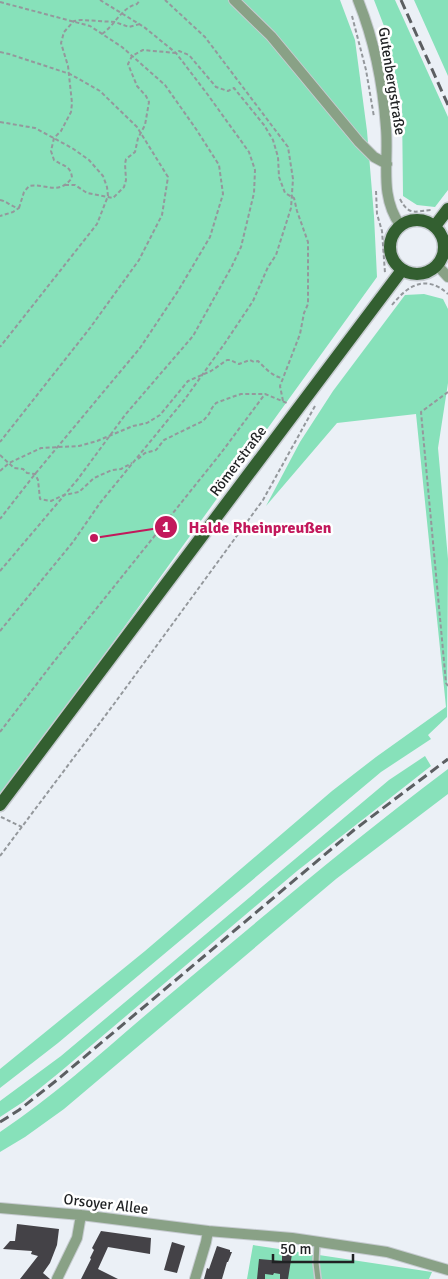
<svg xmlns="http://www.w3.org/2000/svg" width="448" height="1279" font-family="Signika,sans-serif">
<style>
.green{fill:#87e1ba}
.building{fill:#444247}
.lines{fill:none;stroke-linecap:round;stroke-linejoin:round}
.lane-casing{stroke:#c6cbd0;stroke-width:8}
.street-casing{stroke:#c6cbd0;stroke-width:12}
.primary-casing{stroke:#c6cbd0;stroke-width:15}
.path{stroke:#94989c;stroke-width:2;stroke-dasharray:4 2.5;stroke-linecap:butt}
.lane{stroke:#89a186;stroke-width:5}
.street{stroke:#89a186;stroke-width:10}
.primary{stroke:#335f30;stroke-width:12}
.rail{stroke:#5c5f62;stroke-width:3;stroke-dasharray:10 5;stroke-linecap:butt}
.labels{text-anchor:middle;stroke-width:5;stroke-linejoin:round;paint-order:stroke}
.street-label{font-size:15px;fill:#1f2123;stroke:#fff}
.leader{fill:none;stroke:#c2185b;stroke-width:2}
.callout-dot{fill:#c2185b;stroke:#fff;stroke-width:2}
.mark-label{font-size:15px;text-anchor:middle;font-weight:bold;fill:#fff}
.callout-label{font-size:16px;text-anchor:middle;font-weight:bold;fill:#c2185b;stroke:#fff;stroke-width:5;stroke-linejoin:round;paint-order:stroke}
</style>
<rect width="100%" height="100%" fill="#ebf0f6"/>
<path class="green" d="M0,0H340L355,40L367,131L374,216L377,277L0,799Z
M374,0H395L448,117V190L435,207L417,205L403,196L402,104L384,26Z
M414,0H448V76Z
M424,294L443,299L448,309V383L438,448L448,559L447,717L428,735L431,739L381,772L58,1043L0,1088V1069L145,951L332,791L376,757L446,707L416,414L337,423L266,506L300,442L333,391L405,295Z
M425,756L431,766L297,871L60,1072L23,1102L0,1117V1101L61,1056L389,780Z
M448,769V794L444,797L336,879L64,1109L25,1137L0,1152V1132C60,1092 113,1042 168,996C260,919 352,841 448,769Z
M253,1245L432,1272L429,1279H247Z"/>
<path class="building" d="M17,1224L59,1229L57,1245L50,1263L43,1273L50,1279H20L38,1256L31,1254L32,1251L3,1249L10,1241H15Z
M101,1231L151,1238L150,1254L108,1247L98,1269L118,1279H81L91,1259L90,1258L94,1250L92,1248Z
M172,1242L185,1246L177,1273L164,1270Z
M217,1246L230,1250V1252H232L228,1262H227L222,1279H204L207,1268L209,1269Z
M282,1253L292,1254L288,1279H280V1274L274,1273L273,1275L265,1274V1279H257L259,1259L282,1261Z"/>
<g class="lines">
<defs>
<path id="lane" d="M317,1242L316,1263L318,1279"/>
<path id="street" d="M234,0L271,36L359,142L374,157L387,164
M358,0C374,40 383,85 386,128C389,163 379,195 400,225
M437,265L448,277
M0,1208L81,1215L208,1231L292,1238L387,1252L448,1270
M57,1279L77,1238L81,1215
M195,1279L206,1242L208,1231"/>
<path id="primary" d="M390 247a27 27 0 1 1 54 0a27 27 0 1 1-54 0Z
M435,226L448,209
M0,805L402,270"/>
</defs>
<use href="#lane" class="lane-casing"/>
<use href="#street" class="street-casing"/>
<use href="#primary" class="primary-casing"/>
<path class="path" d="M0,2L90,26L122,47L165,85L196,129L219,165L223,194L210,237L178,291L140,348L35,474L0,519
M352,16L366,70L374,117
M102,34C116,24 121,8 137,4L140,0
M0,52L9,54L70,74L100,91L137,127L168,177L162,215L139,260L90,328L0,442
M0,122L35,128L72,148L89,160L103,176L107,187L108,196L97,224L0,347
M65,185H75L87,193L113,198L124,187L126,180L125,164L126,159L135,152L138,138L145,125L149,102L146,96L137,86L128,64L132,56L143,50L176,53L179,51L189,55L216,87L228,91L234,88L264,125L273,140L278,157L279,177L285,193L294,198L297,211L308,242V304L304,313L300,334L280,386L283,401
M376,191L377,214L382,231L385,273
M400,199C410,218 417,210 433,210
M0,200C7,201 11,207 19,208L13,212L0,216
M19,208L24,192L29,186C46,183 58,196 72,178C71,165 62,166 54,160L51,151L54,138L61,131L71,112L72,103L68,66L61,43L64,32L74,21L81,20L115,22L129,27L140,24
M392,305C408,285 426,274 448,294
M448,392L421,412L446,683L448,686
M0,455L14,468L23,469L27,473L35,474L38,480L40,499L51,501L64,495L79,492L94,478L112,470L121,469L132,463
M138,459L145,453L156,450L164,440L203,421L209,414L212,408L216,403L232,397L241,394H265L287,403
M0,471L9,463L41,448L79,446L97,441L133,426L147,423L160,415L188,381L211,371L227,360H230L239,364L250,360L254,362L258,361C265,368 272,376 282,378
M0,571L78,479L125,415L193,336L232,266L241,247L254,193L255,170L249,152L208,95L176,53L144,27L100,0
M0,631L73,542L100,503L185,399L225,343L253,301L268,267L276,255L291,208L293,179L288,147L205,37L165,0
M0,732L52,664L221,453L265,394
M1,817L22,827
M0,856L114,704L263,500L315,406"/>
<use href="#lane" class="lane"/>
<use href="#street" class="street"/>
<use href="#primary" class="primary"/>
<path class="rail" d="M401,0L448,105
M0,1122L19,1110L57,1080L354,830L448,759"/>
</g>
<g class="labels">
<g class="street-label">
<text transform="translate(392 81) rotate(81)" y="5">Gutenbergstraße</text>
<text transform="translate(238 461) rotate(-53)" y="5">Römerstraße</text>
<text transform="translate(106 1204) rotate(7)" y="5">Orsoyer Allee</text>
</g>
</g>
<path class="leader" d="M94 538L166 527"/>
<g class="callout-dot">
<circle cx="94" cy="538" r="5"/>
<circle cx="166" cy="527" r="12"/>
</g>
<g class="mark-label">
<text x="166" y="532">1</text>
</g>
<g class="callout-label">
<text x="260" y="533">Halde Rheinpreußen</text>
</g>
<path d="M273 1254v8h80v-8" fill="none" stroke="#1f2123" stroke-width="2.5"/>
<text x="280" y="1254" font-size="15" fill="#1f2123" stroke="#ffffff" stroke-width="4" paint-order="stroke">50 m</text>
</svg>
